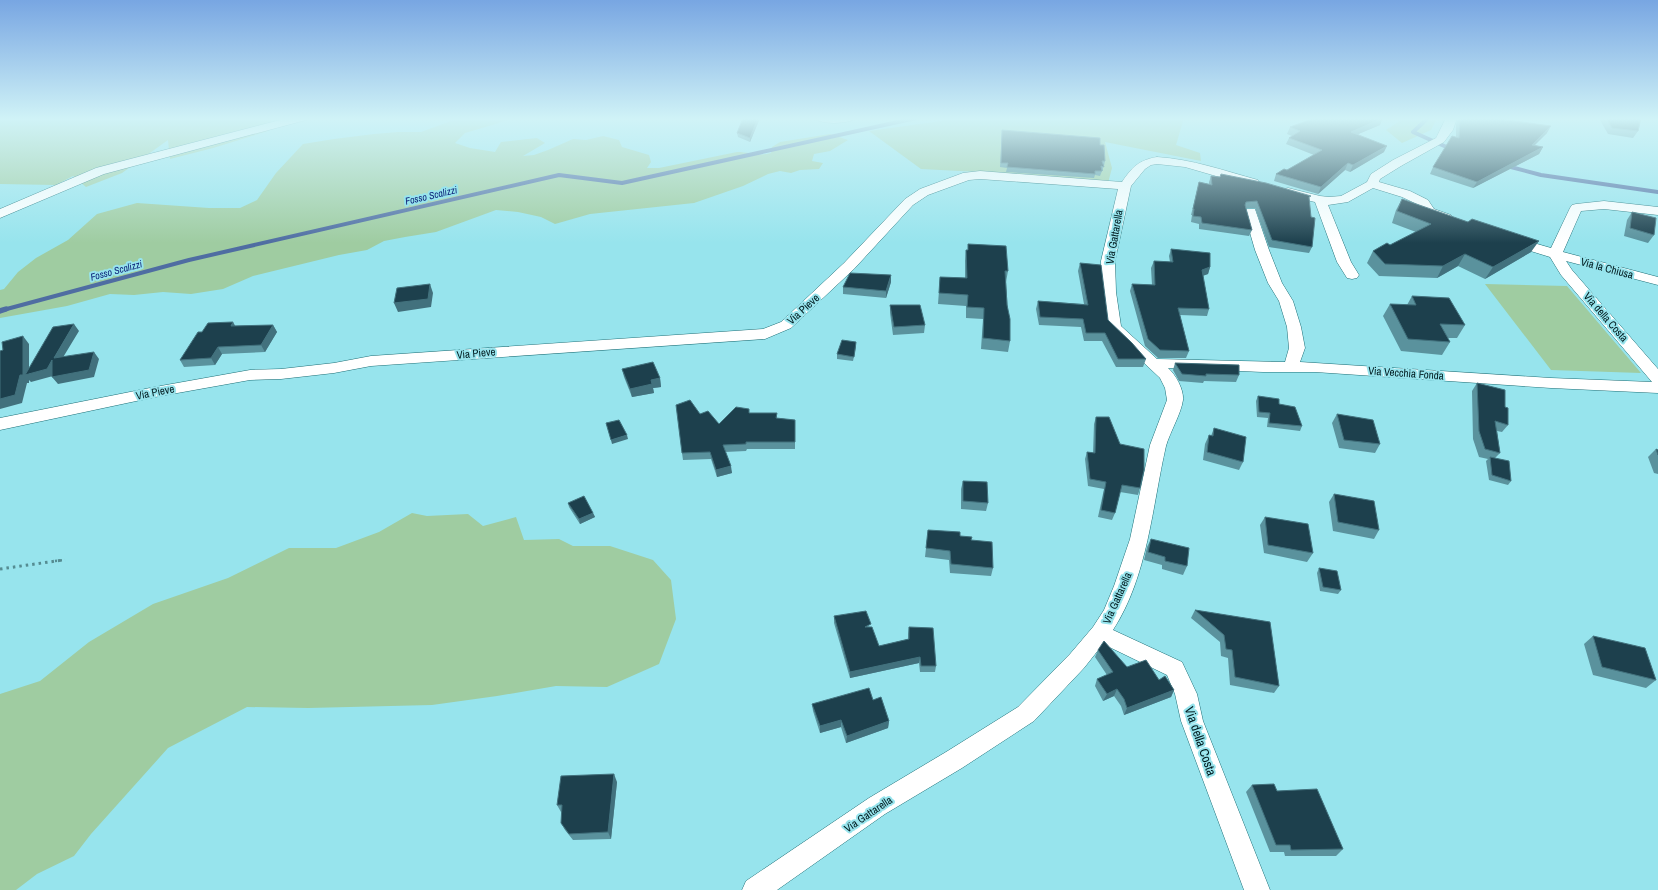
<svg xmlns="http://www.w3.org/2000/svg" width="1658" height="890" font-family="'Archivo Narrow',sans-serif">
<style>
.green{fill:#9fcca1}
.lines{fill:none;stroke-linecap:round;stroke-linejoin:round}
.stream-far1{stroke:#4f6da2;stroke-width:4}
.stream{stroke:#4f6da2;stroke-width:5.5}
.street-casing{stroke:#1d6f77;stroke-width:1}
.path-far1{stroke:#558c92;stroke-width:2.5;stroke-dasharray:2 3;stroke-linecap:butt}
.path{stroke:#558c92;stroke-width:3;stroke-dasharray:2.5 4;stroke-linecap:butt}
.street{fill:#fff;fill-rule:evenodd}
.wall{fill:#5a929d}
.shaded-wall{fill:#42717d}
.building{fill:#1d404d;stroke:#42717d}
.labels{text-anchor:middle;stroke-width:4;stroke-linejoin:round;paint-order:stroke}
.far-water-label{font-size:10px;font-style:italic;fill:#0e257a;stroke:#97e4ed}
.street-label{font-size:11px;fill:#001b1f;stroke:#97e4ed}
.near-street-label{font-size:13px;fill:#001b1f;stroke:#97e4ed}
</style>
<rect width="100%" height="100%" fill="#97e4ed"/>
<path class="green" d="M0,118H272L268,131L213,148L170,159L168,140L122,173L86,187L73,176L56,185L0,184Z
M459,118H509L499,123L465,133L455,143L470,148L495,152L501,142L537,138L545,143L523,156L534,155L548,150L573,139L586,140L603,136L619,140L622,147L649,155L651,162L647,168H659L737,152C752,152 756,157 771,153L772,147L780,142L830,134L848,140L830,151L814,154L812,161L823,163L819,169L800,170L791,173L780,171L768,174L743,186L694,203L590,214L555,224L541,217L518,212L496,210L436,232L405,237L384,241L367,250L339,255L253,276L223,289L191,294L163,292L134,295L110,294L67,306L0,318V290L4,289L18,272L36,258L68,240L97,214L137,203L209,208H240L257,200L276,173L303,144L334,139L374,134L398,132H421Z
M942,118H1184L1176,145L1200,153L1201,161L1105,142L1112,168L1108,183L999,173L921,169L869,131L941,121Z
M1404,118H1437L1431,130L1402,143L1386,130Z
M1485,284L1567,286L1641,373L1551,370Z
M412,513L427,516L468,514L483,526L516,517L524,540L559,539L573,546H610L653,560L671,580L676,619L659,664L607,687L556,686L497,696L432,705L308,708L247,707L168,748L91,834L74,856L37,874L16,890H0V694L40,681L89,642L153,604L228,578L289,548H336L379,532Z"/>
<g class="lines">
<path class="stream-far1" d="M1428,118L1413,132L1451,149
M1507,166L1541,175L1658,192
M3,310L189,260L559,175L622,183L916,118"/>
<path class="stream" d="M0,311L6,309"/>
<defs>
<path id="street" d="M288,118H307L306,120L104,174L0,218V209L96,168Z
M814,118H856C850,124 820,125 814,118Z
M1446,118H1457L1453,130L1444,142L1401,166L1380,179L1379,182L1410,191L1428,200L1434,209L1451,215L1452,218L1451,221L1446,222L1424,215L1419,205L1402,197L1373,188L1348,202L1328,205L1351,262L1359,275L1357,278L1352,279L1347,278L1337,262L1315,202L1284,195L1282,192L1284,189L1288,188L1320,196L1329,197L1341,196L1367,182L1371,174L1393,160L1436,138Z
M1157,157C1192,159 1225,171 1258,180L1260,183L1258,186L1254,187L1185,167L1157,164L1151,165L1145,169L1131,186L1115,261L1116,292L1121,326L1157,359L1285,362L1289,348L1287,327L1279,301L1268,283L1255,250L1244,212L1245,209H1255L1256,212L1269,250L1282,283L1293,301L1301,327L1305,348L1300,362L1551,378L1652,382L1561,275L1550,257L1508,244L1506,241L1508,238L1513,237L1551,248L1570,208L1572,205L1576,204L1604,201L1658,207V215L1604,209L1581,211L1563,252L1658,277V285L1566,261L1572,270L1658,369V393L1551,388L1315,372H1263L1168,368C1176,375 1184,390 1183,400C1181,414 1170,432 1166,446C1152,507 1148,576 1113,630L1182,662L1197,694L1203,721L1270,890H1244L1181,721L1175,694L1167,675L1103,644L1084,668L1034,721L962,768L885,814L777,890H742L746,881L869,798L946,752L1018,707L1070,654L1093,627L1104,610L1114,586L1130,539L1150,445L1167,400L1165,388L1160,378L1107,328L1102,292L1101,261L1118,189L980,179L969,180L928,195L913,205L854,269L791,328L765,339L371,366L334,373L281,379L250,380L155,397L0,430V418L155,387L250,370L281,369L334,363L371,356L763,329L781,322L844,263L905,199L920,189L963,173L980,171L1122,182C1132,167 1139,160 1157,157Z"/>
</defs>
<use href="#street" class="street-casing"/>
<path class="path-far1" d="M55,561L65,560"/>
<path class="path" d="M0,569L63,560"/>
<use href="#street" class="street"/>
</g>
<path class="wall" d="M743,118H760L750,142L738,137L737,133Z
M1458,118H1492L1547,133L1534,145L1543,147L1539,154L1473,188L1430,174L1433,167L1456,137V125Z
M1600,118H1641L1638,131L1633,138L1608,134L1600,120Z
M1380,125L1358,134L1384,152L1350,172L1345,170L1318,194L1274,181L1276,174L1287,170L1314,155L1286,144L1289,138L1292,136L1287,134L1290,127Z
M1002,130L1105,161L1104,166H1103V171H1102L1100,176L1095,175L1094,178L1006,172L1007,168L1000,167Z
M1211,176L1309,200L1312,247L1309,253L1269,247L1255,208H1246L1252,230L1249,236L1199,229V224L1191,222L1192,215H1191L1199,182L1209,184V182Z
M1402,199L1531,252L1485,279L1458,266L1437,278L1379,276L1367,263L1373,251L1390,245L1416,232L1392,223L1396,210Z
M1632,212L1654,235L1648,243L1624,236L1627,220Z
M968,244L1008,271L1006,282L1010,341L1008,352L981,349L983,319L966,318V306L938,304L940,277L965,278V261L966,250H968Z
M1171,249L1210,267L1208,274L1203,275L1209,309L1207,316L1180,315L1189,351L1186,358H1158L1145,346L1130,291L1132,284L1152,285L1151,268L1154,261L1170,262L1169,256Z
M1080,263L1108,320L1146,359L1143,367H1116L1102,341H1084L1081,327L1039,325L1036,309L1038,301L1084,304L1078,271Z
M891,282L886,298L843,294V287Z
M1412,296L1465,325L1457,338H1447L1450,342L1442,355L1401,351L1383,316L1390,304L1407,305Z
M890,305L925,325L924,333L893,335L890,313Z
M273,325L277,332L265,352L222,354L215,365L184,367L180,360L202,332L236,326Z
M856,342V347L853,361L837,359V354Z
M1175,363L1239,375L1236,382L1204,381L1203,383L1179,381L1173,370Z
M622,369L660,378L661,387L653,388L654,393L632,397L624,377Z
M1477,383L1505,407L1508,425L1502,432L1497,431L1500,453L1495,458L1511,481L1508,485L1489,480L1486,461L1488,459L1479,457L1473,439L1472,391Z
M1258,396L1279,404L1302,426L1300,431L1267,427L1268,418L1257,417L1256,401Z
M749,409V413H777V418L795,420V449H747L746,451L725,452L732,473L717,477L711,459L683,460L682,453L700,414L719,424Z
M1337,414L1380,444L1375,453L1339,448L1332,423Z
M1096,417L1120,444L1140,488L1138,495L1120,492L1115,513L1112,520L1098,517L1104,489L1088,486L1085,459L1087,452L1093,453L1094,424Z
M1214,428L1243,462L1239,470L1203,460L1205,444L1209,435L1211,436Z
M1656,449L1658,450V474L1654,473L1648,457Z
M963,481L988,503L986,511L961,509V489Z
M1334,494L1379,530L1374,539L1333,531L1329,502Z
M568,503L593,513L595,517L580,524L569,507Z
M1265,517L1313,553L1307,562L1264,553L1260,525Z
M928,530L960,536L971,540L993,568L991,576L950,573L949,560L925,557Z
M1151,539L1187,566L1183,575L1162,569V565L1144,560L1147,547Z
M1319,568L1341,590L1338,594L1320,591L1317,573Z
M1195,610L1270,622L1279,686L1274,693L1230,685L1228,658L1221,656L1220,642L1191,618Z
M834,616L870,627L879,646L908,639V634L909,627L936,666L935,672H920L919,663L850,678L834,623Z
M1593,636L1656,680L1646,688L1593,675L1584,644Z
M1098,650L1127,667L1159,680L1174,690L1171,697L1124,715L1121,706L1114,696L1103,701L1095,686L1097,679L1107,675L1095,657Z
M873,700L889,721L888,728L846,743L841,727L820,733L813,711L812,704Z
M617,782L611,839L573,840L565,830L561,823L562,812H561L557,805Z
M1252,785L1277,791L1343,849L1336,856H1285L1284,852H1270L1246,792Z"/>
<path class="shaded-wall" d="M758,118H760L750,142V138Z
M1383,118L1380,125L1349,138L1351,132Z
M1551,126L1547,133L1529,151L1532,145Z
M1387,146L1384,152L1350,172L1353,165Z
M1543,147L1539,154L1473,188L1477,182Z
M1348,163L1345,170L1318,194L1321,187Z
M1539,241L1531,252L1485,279L1493,267Z
M1465,254L1458,266L1437,278L1443,266Z
M1210,267L1208,274L1200,277L1202,270Z
M891,275V282L886,298V291Z
M430,284L433,293L431,307L398,312L394,303Z
M233,322L237,329L231,326Z
M74,324L79,331L59,364L54,358Z
M273,325L277,332L265,352L261,345Z
M23,336L29,344V374L52,360L53,376L31,382L29,380V383H27L22,403L0,409V399Z
M218,347L222,354L215,365L211,358Z
M94,352L99,359L94,377L58,384L52,377Z
M660,378L661,387L653,388L654,393L632,397L630,389L651,380Z
M627,435L628,439L612,444L611,440Z
M731,466L732,473L717,477L716,470Z
M593,513L595,517L580,524L579,519Z
M920,657L919,663L850,678V672Z
M1117,689L1114,696L1103,701L1107,694Z
M1174,690L1171,697L1124,715L1127,708Z
M841,720V727L820,733V726Z
M889,721L888,728L846,743L847,736Z
M614,774L617,782L611,839L608,832Z"/>
<path class="building" d="M743,118H758L750,138L737,133Z
M1315,118H1383L1351,132L1387,146L1353,165L1348,163L1321,187L1276,174L1284,169L1287,170L1322,150L1289,138L1300,131L1290,127Z
M1492,118L1551,126L1532,145L1543,147L1477,182L1433,167L1452,136L1459,138L1460,118Z
M1606,118H1641L1638,131L1612,128Z
M1002,130L1100,138V145H1104L1105,161H1102L1104,167L1101,166L1102,171H1095V174L1007,167L1008,163H1001Z
M1221,174L1266,183L1311,196L1309,197L1311,217L1315,218L1312,247L1272,240L1257,201L1246,202L1245,205L1252,230L1202,223L1201,217L1193,216L1194,209H1193L1199,182L1212,185L1211,176L1220,177Z
M1402,199L1468,222L1472,219L1539,241L1493,267L1465,254L1443,266L1385,264L1373,251L1387,243L1390,245L1431,224L1397,211Z
M1632,212L1656,218L1654,235L1630,228Z
M968,244L1006,246L1008,271H1005L1007,305L1010,319V341L983,338L984,308L967,307L968,295L939,293L940,277L967,278L966,250H968Z
M1171,249L1210,253V267L1202,270L1209,309L1178,308L1189,351L1160,350L1148,339L1132,284L1155,285L1154,261L1173,262Z
M1080,263L1101,265L1108,320L1132,343L1146,359H1118L1105,333H1086L1083,319L1040,317L1038,301L1088,305Z
M850,273L891,275L886,291L843,287Z
M430,284L428,299L394,303L397,288Z
M1412,296L1449,298L1465,325L1440,324L1450,342L1408,339L1390,304L1416,305Z
M890,305H920L925,325L894,327Z
M233,322L231,326L273,325L261,345L218,347L211,358L180,360L198,332H202L208,323Z
M74,324L54,358L94,352L89,370L52,377V360L47,369L25,375L53,327Z
M23,336V375H20L15,395L0,399V351L3,350L2,342Z
M842,340L856,342L854,357L837,354Z
M653,362L660,378L651,380L652,384L630,389L622,369Z
M1175,363L1239,365V375L1206,374V376L1182,374Z
M1477,383L1505,390V407L1508,408V425L1495,421L1500,453L1485,449L1479,431Z
M1258,396L1279,399V404L1295,407L1302,426L1269,423L1270,413L1259,412Z
M690,400L700,414L708,411L719,424L736,407L749,409V413H777L776,418L795,420V442H746V444L723,445L731,466L716,470L710,452L682,453L676,405Z
M1337,414L1373,420L1380,444L1344,440Z
M1096,417H1109L1120,444L1144,449V470L1140,488L1122,485L1115,513L1101,510L1106,482L1090,479L1087,452L1095,453Z
M619,420L627,435L611,440L606,423Z
M1214,428L1246,437L1243,462L1207,452L1209,435L1213,436Z
M1656,449L1658,450V455Z
M1490,457L1509,461L1511,481L1492,475Z
M963,481L987,482L988,503L963,501Z
M1334,494L1374,501L1379,530L1338,522Z
M584,496L593,513L579,519L568,503Z
M1265,517L1308,524L1313,553L1268,545Z
M928,530L960,532V536L972,537L971,540L992,542L993,568L951,564L950,551L926,548Z
M1151,539L1189,548L1187,566L1165,561V557L1148,552Z
M1319,568L1337,571L1341,590L1323,587Z
M1195,610L1270,622L1279,686L1235,677L1232,650L1226,649L1224,635Z
M866,611L871,624L865,627H872L879,646L909,639V627L933,628L936,666H921L920,657L850,672L834,616Z
M1593,636L1645,648L1656,680L1602,667Z
M1104,641L1127,667L1146,660L1159,680L1165,676L1174,690L1127,708L1124,699L1117,689L1107,694L1097,679L1113,672L1098,650Z
M869,688L873,700L881,697L889,721L847,736L841,720L820,726L812,704Z
M614,774L608,832L569,834L561,823L562,805H557L561,776Z
M1274,784L1277,791L1317,789L1343,849L1291,850L1290,845H1276L1252,785Z"/>
<linearGradient id="sky" x2="0" y2="1"><stop stop-color="#78a6e2"/><stop offset="0.49" stop-color="#d0f3f7"/><stop offset="1" stop-color="#d0f3f7" stop-opacity="0"/></linearGradient>
<rect width="1658" height="243" fill="url(#sky)"/>
<g class="labels">
<g class="far-water-label">
<text transform="translate(431 195) rotate(-13)" y="4">Fosso Scalizzi</text>
<text transform="translate(116 270) rotate(-15)" y="4">Fosso Scalizzi</text>
</g>
<g class="street-label">
<text transform="translate(1114 237) rotate(-80)" y="4">Via Gattarella</text>
<text transform="translate(1607 268) rotate(15)" y="4">Via la Chiusa</text>
<text transform="translate(803 309) rotate(-42)" y="4">Via Pieve</text>
<text transform="translate(1606 317) rotate(49)" y="4">Via della Costa</text>
<text transform="translate(476 353) rotate(-5)" y="4">Via Pieve</text>
<text transform="translate(1406 373) rotate(4)" y="4">Via Vecchia Fonda</text>
<text transform="translate(155 392) rotate(-11)" y="4">Via Pieve</text>
<text transform="translate(1117 598) rotate(-66)" y="4">Via Gattarella</text>
<text transform="translate(868 814) rotate(-34)" y="4">Via Gattarella</text>
</g>
<g class="near-street-label">
<text transform="translate(1201 741) rotate(71)" y="5">Via della Costa</text>
</g>
</g>
</svg>
